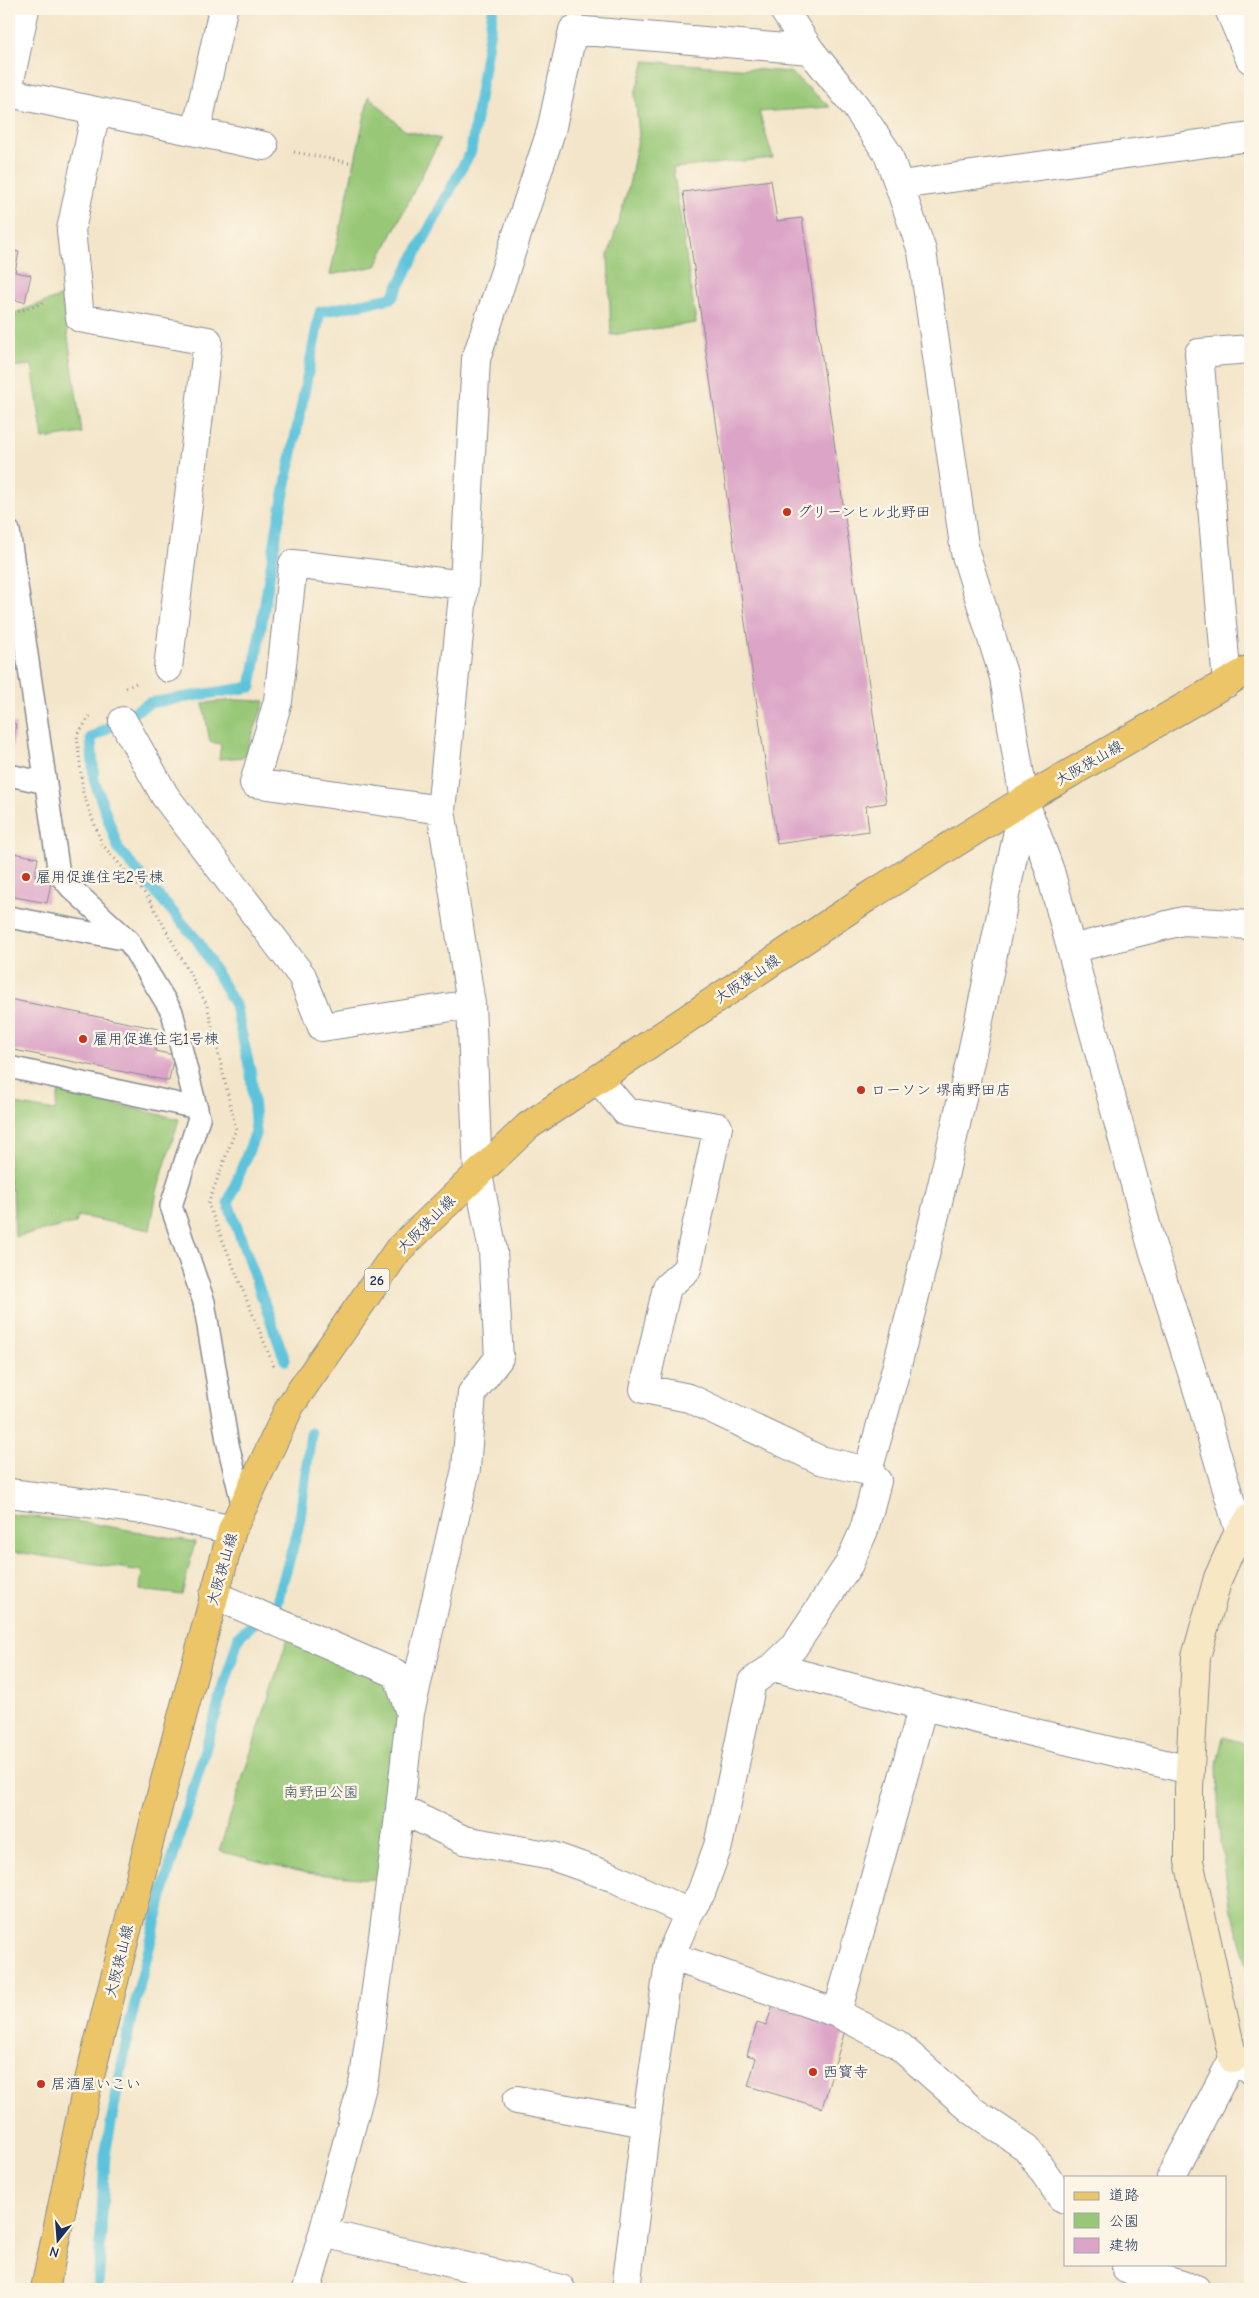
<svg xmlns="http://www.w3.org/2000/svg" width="1259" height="2298" font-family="'Comic Neue','Klee One',sans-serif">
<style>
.green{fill:#98c877;stroke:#5a7c6a}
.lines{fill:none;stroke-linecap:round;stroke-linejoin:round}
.stream{stroke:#5dc3db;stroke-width:11}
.building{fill:#dca4c7}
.lane-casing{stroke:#878a94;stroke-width:24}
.street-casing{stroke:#878a94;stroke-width:30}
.secondary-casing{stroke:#878a94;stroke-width:30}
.primary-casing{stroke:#878a94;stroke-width:30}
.path{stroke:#878a94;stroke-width:3;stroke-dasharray:1 4;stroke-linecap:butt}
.lane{stroke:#fff;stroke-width:21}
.street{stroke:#fff;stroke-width:28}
.secondary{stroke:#f7e8c3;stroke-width:28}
.primary{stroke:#ecc569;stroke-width:28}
.poi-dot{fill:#c8321e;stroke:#fcf5e5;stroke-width:2}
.labels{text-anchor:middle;stroke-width:5;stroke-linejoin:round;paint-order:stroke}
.shield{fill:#fcf5e5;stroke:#5e6a86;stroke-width:1}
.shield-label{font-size:14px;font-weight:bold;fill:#1b2f5e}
.poi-label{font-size:15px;fill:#1b2f5e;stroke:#fcf5e5;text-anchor:start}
.street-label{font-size:15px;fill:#1b2f5e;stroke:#fcf5e5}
.park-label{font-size:15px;fill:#3a5564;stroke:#fcf5e5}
</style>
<rect width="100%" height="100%" fill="#fcf5e5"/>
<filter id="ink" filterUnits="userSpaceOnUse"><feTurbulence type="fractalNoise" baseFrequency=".02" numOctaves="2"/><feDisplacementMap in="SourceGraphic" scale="10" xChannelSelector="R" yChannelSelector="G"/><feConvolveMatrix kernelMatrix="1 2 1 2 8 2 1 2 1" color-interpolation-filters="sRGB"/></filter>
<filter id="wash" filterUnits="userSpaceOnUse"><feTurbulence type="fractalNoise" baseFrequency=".0096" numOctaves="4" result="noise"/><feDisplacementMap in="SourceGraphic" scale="20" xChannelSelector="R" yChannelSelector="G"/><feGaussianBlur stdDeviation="1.12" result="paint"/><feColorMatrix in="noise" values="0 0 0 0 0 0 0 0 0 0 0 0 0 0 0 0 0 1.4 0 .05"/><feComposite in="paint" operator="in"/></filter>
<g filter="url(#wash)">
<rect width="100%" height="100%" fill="#f3e5c9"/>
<path class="green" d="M645,61L790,72L830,107L759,112L773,158L673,168L696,323L611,335L608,256L629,185L639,135L635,94Z
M369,96L404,130L440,139L376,266L330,275Z
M62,296L82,433L43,439L32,365L9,367V315Z
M236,700L265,701L244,757L219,759L221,744L210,742L203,703Z
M59,1091L179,1119L157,1191L150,1230L78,1216L76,1223L15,1237L13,1190H9V1103L55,1111Z
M9,1514L89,1523L195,1542L182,1595L140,1590L142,1571L9,1551Z
M291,1628L397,1674L410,1713L379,1880L306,1873L219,1851Z
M1223,1737L1250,1745V1975L1231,1911L1219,1829L1217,1764Z"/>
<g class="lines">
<path class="stream" d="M285,1360L228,1203L256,1132L251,1074L235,1005L198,941L119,850L94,780L91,738L149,703L251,687L278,524L320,312L392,298L471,151L493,9
M98,2289L105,2155L130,2023L167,1877L239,1636L276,1605L299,1526L311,1433"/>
</g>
<g id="blocks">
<path class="building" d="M771,180L777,221L802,218L886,803L866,806L869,831L777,844L683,192Z
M9,250L19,252L15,272L31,275L25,302L9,299Z
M9,723L16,724L12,748H9Z
M9,852L38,858L35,876L52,878L47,903L9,896Z
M9,999L159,1029L155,1051L174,1055L169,1081L9,1049Z
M773,2005L846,2027L822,2108L748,2086L756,2058L747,2055L757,2023L766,2026Z"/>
</g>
</g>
<g filter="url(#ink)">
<use href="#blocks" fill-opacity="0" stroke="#878a94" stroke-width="1"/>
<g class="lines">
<defs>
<path id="lane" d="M9,531L59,874L71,888L128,940L172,1012L199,1118L171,1206L204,1302L227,1440L243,1507
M9,775L46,783
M9,917L128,940
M9,1067L197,1108"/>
<path id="street" d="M783,9L810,50L856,107L888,154L922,251L965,552L1004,677L1024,800L1050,871L1151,1243L1202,1404L1240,1534
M1229,9L1250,59
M9,85L25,9
M9,93L264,146
M96,111L71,230L80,318L208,341L168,668
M196,132L223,9
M900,185L1250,137
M1227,683L1199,353L1250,349
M123,721L165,796L302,976L322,1027L471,1004
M441,810L254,783L278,701L293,564L464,585
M1071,949L1183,921L1250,925
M598,1079L626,1112L718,1127L687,1269L667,1287L644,1389L689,1398L820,1460L868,1471
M9,1493L144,1510L232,1530
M214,1595L397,1674L410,1713L400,1809L364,2079L323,2233L561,2289
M773,1667L923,1706L1190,1770
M410,1713L466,1469L472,1393L499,1358L493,1251L478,1174L471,1004L441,810L464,585L476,359L551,131L573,30L810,50
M400,1809L464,1840L552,1856L612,1877L689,1913L670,1956L837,2013L897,2044L973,2111L1027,2148L1061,2197L1065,2199
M689,1913L701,1893L718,1846L752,1682L773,1667L793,1648L849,1564L864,1530L877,1481L868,1471C931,1250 980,1025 1024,800
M837,2013L923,1706
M517,2100L646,2123
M1171,2177L1233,2059L1250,2070
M1126,2269L1196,2289
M307,2289L323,2233
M626,2289L646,2123L670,1956"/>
<path id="secondary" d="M1233,2059L1189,1861V1788L1196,1657L1218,1578L1235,1540L1250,1518"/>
<path id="primary" d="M45,2289L85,2096L160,1799L232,1530L290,1406L398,1250L528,1126L868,897L1024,800L1250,669"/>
</defs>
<use href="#lane" class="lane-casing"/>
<use href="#street" class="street-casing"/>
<use href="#secondary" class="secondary-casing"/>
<use href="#primary" class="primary-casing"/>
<path class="path" d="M294,152L351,163
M9,315L46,302
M126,688L138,682
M90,716L77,735L83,793L102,844L148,897L207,1005L236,1129L208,1204L275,1369"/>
<use href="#lane" class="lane"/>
<use href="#street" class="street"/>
<use href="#secondary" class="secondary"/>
<use href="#primary" class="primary"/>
</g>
</g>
<g class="poi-dot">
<circle cx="787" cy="512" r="5"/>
<circle cx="26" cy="877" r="5"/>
<circle cx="83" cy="1039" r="5"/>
<circle cx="861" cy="1090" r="5"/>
<circle cx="813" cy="2072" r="5"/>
<circle cx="41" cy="2084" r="5"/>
</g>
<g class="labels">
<rect class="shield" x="364.5" y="1268.5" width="25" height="23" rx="4"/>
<g class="shield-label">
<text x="377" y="1285">26</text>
</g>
<g class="poi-label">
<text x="797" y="517">グリーンヒル北野田</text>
<text x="36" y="882">雇用促進住宅2号棟</text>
<text x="93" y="1044">雇用促進住宅1号棟</text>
<text x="871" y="1095">ローソン 堺南野田店</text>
<text x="823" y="2077">西寳寺</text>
<text x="51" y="2089">居酒屋いこい</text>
</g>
<g class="street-label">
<text transform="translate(1089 763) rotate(-30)" y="5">大阪狭山線</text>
<text transform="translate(747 979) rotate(-34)" y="5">大阪狭山線</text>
<text transform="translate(426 1224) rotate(-45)" y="5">大阪狭山線</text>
<text transform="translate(222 1569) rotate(-74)" y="5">大阪狭山線</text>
<text transform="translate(119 1961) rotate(-76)" y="5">大阪狭山線</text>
</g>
<g class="park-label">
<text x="321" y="1797">南野田公園</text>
</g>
</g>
<rect width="1259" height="2298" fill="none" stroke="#fcf5e5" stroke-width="30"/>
<rect x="1064" y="2176" width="162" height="90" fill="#fcf5e5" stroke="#a2a6af"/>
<rect x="1074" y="2192" width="25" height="8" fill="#ecc569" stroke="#a2a6af"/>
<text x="1109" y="2200" font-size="15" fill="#1b2f5e">道路</text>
<rect x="1074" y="2213" width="25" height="15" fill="#98c877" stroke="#a2a6af"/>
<text x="1109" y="2226" font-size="15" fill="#1b2f5e">公園</text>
<rect x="1074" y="2238" width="25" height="15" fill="#dca4c7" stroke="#a2a6af"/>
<text x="1109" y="2250" font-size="15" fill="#1b2f5e">建物</text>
<g transform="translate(58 2240) rotate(197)" stroke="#fcf5e5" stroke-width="4" paint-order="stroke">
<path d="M0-4L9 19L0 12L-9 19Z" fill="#1b2f5e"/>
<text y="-8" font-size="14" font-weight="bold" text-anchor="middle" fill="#1b2f5e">N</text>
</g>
</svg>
